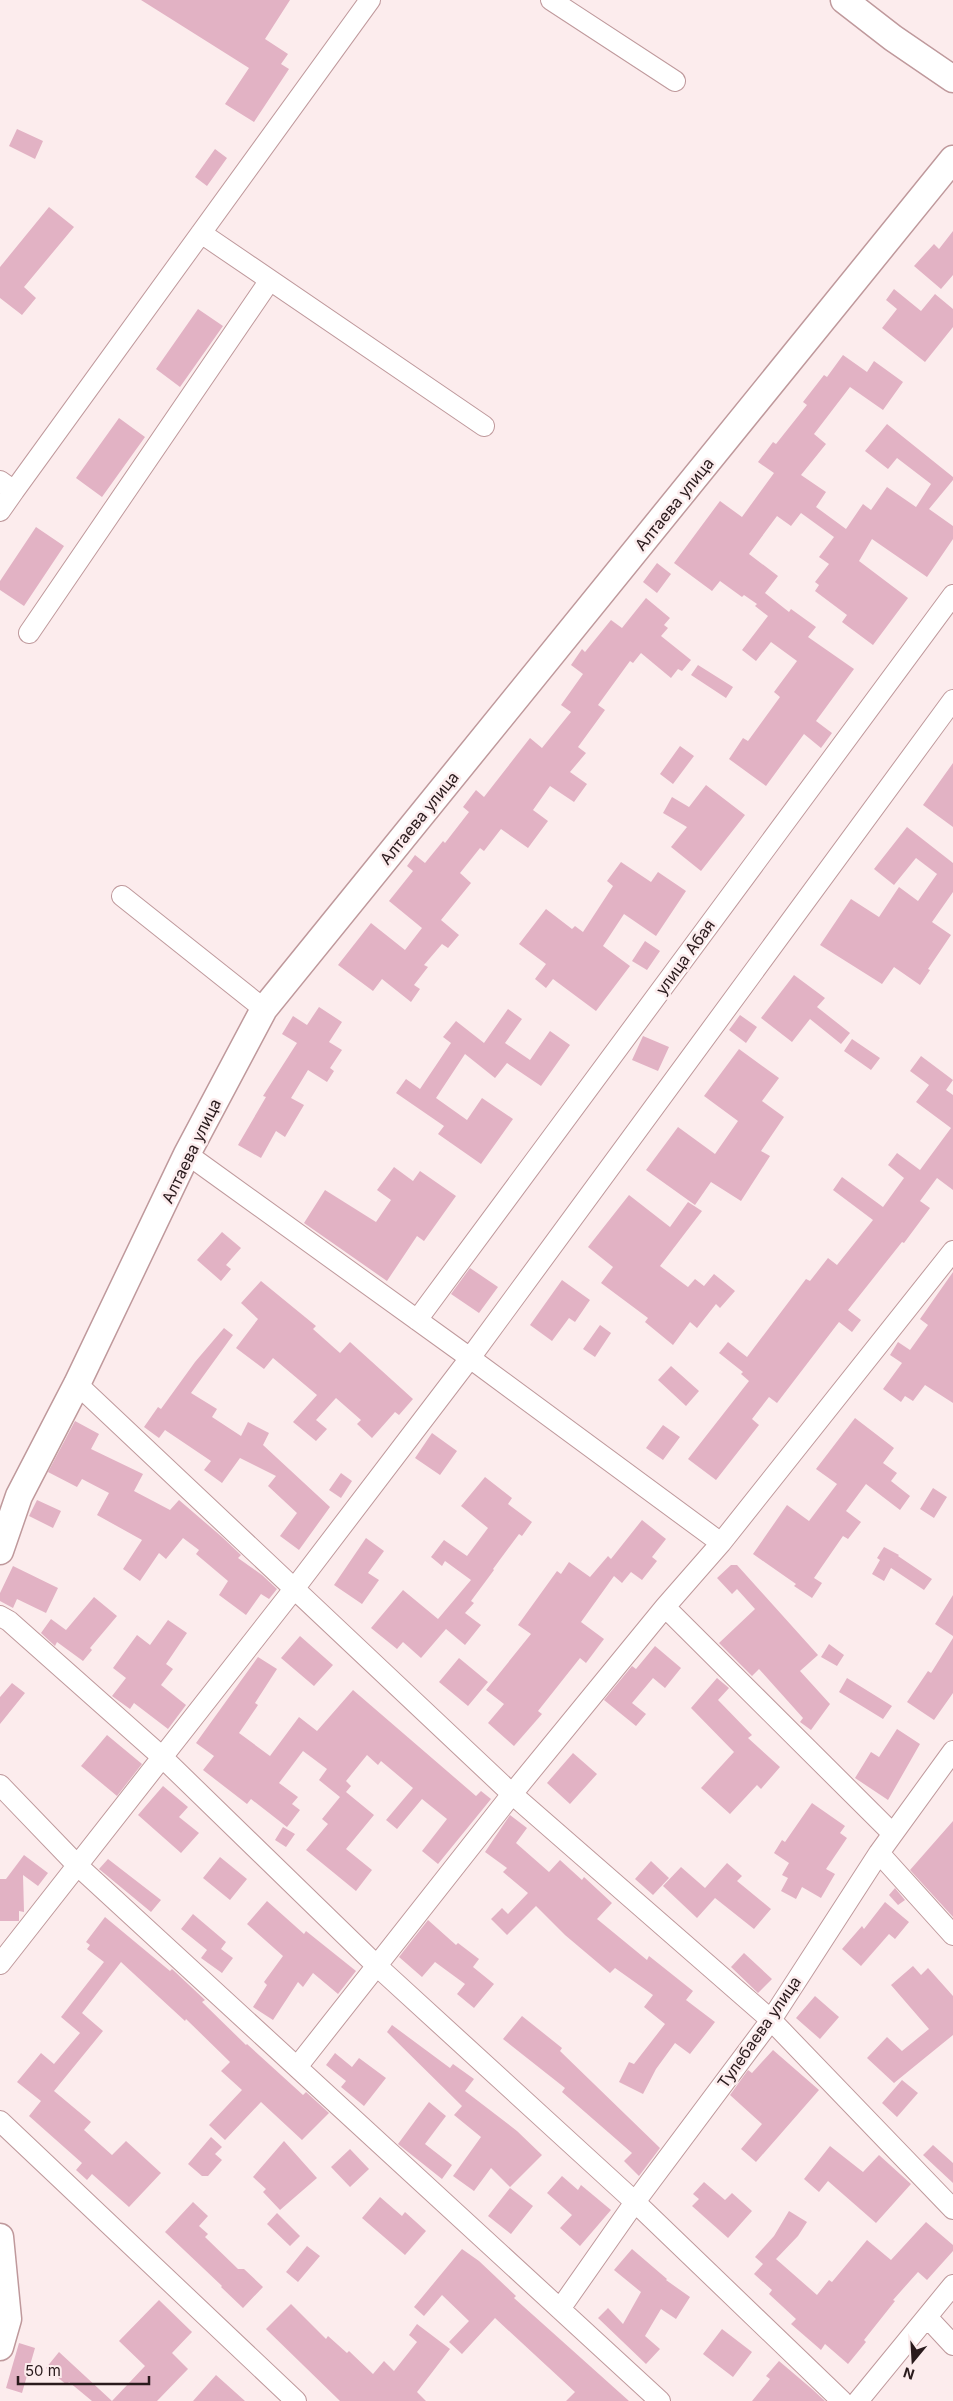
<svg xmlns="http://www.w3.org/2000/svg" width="953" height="2401" font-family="Inter,sans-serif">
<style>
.building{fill:#e2b2c4}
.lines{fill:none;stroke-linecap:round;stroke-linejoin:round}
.minor-casing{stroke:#bf999c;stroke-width:22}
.major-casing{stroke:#bf999c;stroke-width:29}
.minor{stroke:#fff;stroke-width:20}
.major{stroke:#fff;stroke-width:26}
.labels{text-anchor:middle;stroke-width:5;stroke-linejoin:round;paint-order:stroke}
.street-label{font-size:16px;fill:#2a1b1d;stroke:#fceced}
</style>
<rect width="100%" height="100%" fill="#fceced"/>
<path class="building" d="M141,0H290L265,39L288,54L281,64L289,69L254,122L225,104L249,68Z
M17,129L43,141L35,159L9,146Z
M215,149L227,158L207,186L195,177Z
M49,207L74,227L24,287L36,298L22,315L0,298V267Z
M953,231V275L941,289L914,266L934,244L939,249Z
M894,289L921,311L935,294L953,309V327L925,362L882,328L897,309L886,300Z
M198,309L223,326L180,387L156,369Z
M843,355L867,372L874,361L903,382L883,410L850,387L814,434L826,444L801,475L826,492L816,507L846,529L863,504L871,510L887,487L916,507L931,484L897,458L888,469L865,451L887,424L953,477V480L929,509L953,526V539L927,577L872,539L859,561L908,598L873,645L842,622L847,615L815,591L819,585L815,582L829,564L819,557L834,537L801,513L791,526L777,516L749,554L778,576L765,593L789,612L791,609L816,627L808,637L854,669L816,721L832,733L821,748L804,734L766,786L729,759L743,738L748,741L780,697L774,692L797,661L771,642L756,661L742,650L768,616L755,606L757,604L744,595L742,597L720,581L712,591L674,563L720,501L742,517L774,473L758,462L773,442L776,444L807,405L803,402L824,375L827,377Z
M119,418L145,437L102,497L76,478Z
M36,527L64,546L24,606L0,590V581Z
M657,563L671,574L657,593L643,582Z
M646,598L670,618L664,625L668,628L661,636L691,660L682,671L678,669L671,678L641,653L633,663L630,661L598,705L605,710L578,747L586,753L570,772L587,784L574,802L550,786L533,810L548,821L528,848L501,829L484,851L480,848L460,873L471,883L441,920L459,935L448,948L442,944L424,965L428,967L414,985L420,989L411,1002L382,979L373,991L338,965L371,923L405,950L422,928L389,901L413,871L407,866L415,855L425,863L443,841L445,843L469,812L463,807L476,790L484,797L530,738L542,748L571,712L561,705L583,674L571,665L582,649L585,652L611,620L622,628Z
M698,665L733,687L726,698L691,675Z
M680,746L694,756L673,784L660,774Z
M953,763V827L923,805Z
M706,785L745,815L701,871L671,847L687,827L663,813L672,797L689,807Z
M907,827L953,863V892L932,922L951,935L928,969L930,970L920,985L894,967L882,984L820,945L851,899L879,917L899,887L918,901L937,874L916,858L894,885L874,869Z
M621,862L651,882L658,872L686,891L656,936L624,914L603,946L630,966L596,1011L553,979L546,988L535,979L546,964L519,944L546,909L572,929L575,926L583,932L613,886L607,881Z
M645,941L660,951L647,970L632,961Z
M794,975L825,998L817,1007L850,1033L841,1044L810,1019L792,1042L761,1018Z
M319,1007L342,1022L329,1042L342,1050L330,1068L334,1071L327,1082L308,1070L291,1098L304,1105L285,1137L276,1131L261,1158L238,1145L266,1097L263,1096L297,1043L282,1034L293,1016L307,1025Z
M508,1009L522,1019L505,1043L530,1060L550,1031L570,1045L541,1086L507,1063L495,1078L465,1054L436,1098L467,1120L482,1098L513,1119L481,1164L438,1134L444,1126L396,1093L406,1079L420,1089L451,1043L443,1037L456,1021L484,1043Z
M740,1015L757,1027L746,1043L729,1030Z
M643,1036L669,1047L658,1071L632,1060Z
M852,1039L880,1058L871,1070L844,1051Z
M739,1049L779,1078L762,1101L784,1117L761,1151L770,1156L741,1201L711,1182L695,1205L646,1170L678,1127L715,1154L738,1121L704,1096Z
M921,1056L953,1080L946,1090L953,1095V1190L937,1178L920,1201L930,1208L904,1243L902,1242L848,1310L861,1320L852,1332L839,1322L777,1403L769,1397L752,1419L759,1425L716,1480L688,1459L749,1381L741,1374L743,1372L719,1353L728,1342L747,1357L806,1279L810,1281L828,1258L837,1265L873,1220L833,1190L842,1177L883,1207L904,1178L888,1165L897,1153L920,1170L951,1128L916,1102L929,1085L910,1071Z
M394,1167L413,1181L420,1171L456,1196L424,1241L417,1236L387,1281L304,1223L325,1190L376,1222L391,1200L377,1190Z
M629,1195L670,1227L688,1202L702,1211L660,1266L688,1287L695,1279L704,1286L714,1274L735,1291L720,1308L716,1304L697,1328L690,1322L673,1345L645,1322L648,1318L601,1283L613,1267L588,1247Z
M222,1232L241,1248L226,1265L231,1269L221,1281L197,1260Z
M470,1268L498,1287L479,1313L451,1294Z
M953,1272V1403L925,1385L913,1401L905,1396L901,1402L883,1389L902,1363L890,1355L898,1342L910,1350L928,1325L920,1319Z
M562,1280L590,1300L575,1322L569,1318L552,1341L530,1325Z
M261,1281L316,1326L313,1329L340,1353L350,1342L413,1399L399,1415L395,1412L372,1438L357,1424L361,1420L336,1398L316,1420L327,1429L316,1441L293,1422L317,1395L273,1358L264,1369L236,1348L258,1319L241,1303Z
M600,1325L611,1333L595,1357L583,1349Z
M224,1328L233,1335L191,1393L217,1409L212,1417L241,1436L248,1422L269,1433L263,1445L330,1507L299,1550L280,1536L297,1513L268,1486L276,1476L240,1458L222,1483L204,1470L211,1461L165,1430L159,1438L144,1427L158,1407L161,1409L195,1362Z
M671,1366L699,1391L686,1406L658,1380Z
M855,1418L894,1448L883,1463L897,1473L891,1481L910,1496L900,1510L866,1484L846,1511L861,1522L848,1539L843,1536L814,1578L822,1583L812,1598L794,1586L796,1584L753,1554L787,1505L809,1521L837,1484L816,1469Z
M75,1421L99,1434L91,1449L143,1474L134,1491L170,1510L179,1500L222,1537L241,1555L238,1558L262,1575L277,1589L269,1599L261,1594L246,1615L219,1595L228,1581L196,1554L199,1550L183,1538L166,1559L159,1553L140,1581L123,1569L142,1540L97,1515L109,1493L82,1479L77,1487L48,1472Z
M663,1425L680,1437L663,1460L646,1448Z
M432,1433L457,1451L440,1475L415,1458Z
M341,1473L352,1481L341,1498L329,1490Z
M485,1477L512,1498L508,1504L532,1522L522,1536L519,1534L493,1569L494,1570L471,1601L474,1603L465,1613L481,1625L465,1645L446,1629L421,1658L403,1642L397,1649L371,1628L403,1590L438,1619L471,1580L445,1561L442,1566L431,1557L444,1540L467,1556L488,1528L461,1506Z
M933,1488L947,1497L934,1518L920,1509Z
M37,1500L61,1511L53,1528L29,1516Z
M642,1520L666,1539L652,1557L657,1561L642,1580L631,1572L622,1583L614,1576L581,1622L604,1639L586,1663L580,1658L538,1711L542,1714L514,1746L488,1723L504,1704L486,1690L531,1634L518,1625L557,1571L561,1574L569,1562L590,1577L608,1556L611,1559Z
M366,1538L384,1551L368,1573L379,1580L362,1604L334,1585Z
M884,1547L899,1555L898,1556L932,1579L924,1590L891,1568L884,1581L872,1574L880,1560L877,1558Z
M731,1565H737L818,1655L800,1671L830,1704L811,1730L800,1722L803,1718L759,1669L752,1676L719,1643L755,1609L737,1589L732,1594L717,1578Z
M13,1566L58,1588L46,1613L17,1599L13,1608L0,1601V1593Z
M953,1595V1636L935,1624Z
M94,1597L117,1616L90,1648L92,1650L83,1661L57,1642L55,1646L41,1633L51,1619L66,1630Z
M168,1620L187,1633L166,1664L173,1669L161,1685L186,1705L168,1729L134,1703L130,1709L112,1696L126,1678L113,1668L137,1635L150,1645Z
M300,1636L333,1665L314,1686L281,1658Z
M953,1638V1693L934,1720L907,1702L928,1671L931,1673Z
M829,1644L844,1655L837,1666L821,1657Z
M655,1646L681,1668L665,1688L653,1678L632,1703L646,1714L636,1726L604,1700L632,1666L636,1669Z
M258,1657L277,1669L255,1703L258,1705L239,1733L270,1756L299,1717L317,1731L353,1690L476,1796L481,1791L491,1799L438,1864L422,1851L447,1819L422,1799L397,1829L386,1820L413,1788L381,1761L378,1765L367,1755L346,1781L351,1786L346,1792L374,1815L346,1849L372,1870L356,1891L306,1850L328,1824L322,1819L340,1797L319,1780L327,1769L303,1751L279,1783L298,1797L292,1804L300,1810L287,1827L251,1799L247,1804L203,1770L214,1756L196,1743Z
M459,1658L488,1682L468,1706L439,1682Z
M717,1678L729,1688L718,1700L752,1735L748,1738L780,1767L761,1789L757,1785L730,1814L701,1788L734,1752L691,1708Z
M847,1678L892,1706L883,1719L839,1692Z
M12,1683L25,1693L0,1724V1697Z
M897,1729L920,1744L888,1800L855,1778L871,1752L879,1757Z
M107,1735L142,1764L117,1796L81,1766Z
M573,1753L597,1774L570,1804L547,1783Z
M163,1786L188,1807L179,1817L199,1833L181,1853L138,1815Z
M812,1803L845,1826L840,1833L847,1838L826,1869L835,1874L821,1898L802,1887L796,1899L781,1891L788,1878L782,1875L789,1863L774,1853L782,1840L785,1842Z
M510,1815L527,1828L516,1843L549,1872L560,1860L582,1880L584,1877L612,1903L597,1919L647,1960L649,1956L693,1991L686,2000L715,2022L690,2054L675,2043L656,2069L643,2094L619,2082L629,2062L634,2064L665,2024L644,2007L653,1995L615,1968L610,1973L565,1935L536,1906L507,1935L491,1919L502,1908L508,1914L528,1893L503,1872L507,1868L485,1852Z
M953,1821V1917L910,1870Z
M283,1827L295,1834L286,1847L275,1840Z
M24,1855L48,1873L38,1886L23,1875L24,1912L19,1911V1921H0V1879H6Z
M220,1857L247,1879L230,1900L203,1878Z
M108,1859L161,1900L151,1912L99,1869Z
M651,1861L669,1878L653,1895L635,1879Z
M727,1863L742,1876L737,1881L771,1909L754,1929L715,1898L697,1918L663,1886L681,1867L705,1888Z
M895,1888L905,1900L898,1905L889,1895Z
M267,1901L304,1934L306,1931L356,1971L338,1994L313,1973L303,1987L298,1982L273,2020L253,2007L267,1985L264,1982L283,1956L247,1924Z
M885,1902L909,1922L895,1939L889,1934L861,1966L842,1949L862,1926L864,1929Z
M193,1914L226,1942L221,1949L233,1958L222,1973L201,1958L207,1950L181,1929Z
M105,1917L170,1971L172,1969L205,2000L202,2002L246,2045L247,2044L303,2095L306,2092L329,2113L302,2140L261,2102L225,2140L209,2125L242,2090L221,2071L230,2062L186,2019L185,2021L121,1962L82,2013L103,2031L54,2091L91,2122L84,2130L112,2155L126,2141L161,2173L129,2207L92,2174L87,2180L76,2170L82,2163L29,2116L41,2101L17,2082L41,2053L54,2064L80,2033L61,2017L104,1962L87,1949L90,1945L86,1942Z
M428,1920L456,1945L458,1943L479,1959L473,1967L494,1984L474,2008L457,1994L465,1984L435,1962L422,1977L399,1957Z
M744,1953L772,1979L758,1993L731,1967Z
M913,1966L921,1975L928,1968L953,1996V2035L894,2083L867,2058L887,2037L902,2051L929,2029L891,1985Z
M815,1996L839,2017L820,2039L796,2018Z
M522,2016L562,2048L560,2051L660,2148L639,2176L624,2161L632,2153L562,2092L565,2088L503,2039Z
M392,2025L450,2068L453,2064L474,2079L465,2091L517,2131L542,2155L510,2187L491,2168L474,2191L453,2176L481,2137L454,2115L462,2106L387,2032Z
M773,2050L819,2090L756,2162L741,2149L762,2124L730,2095L748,2070L752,2073Z
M335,2053L352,2067L359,2058L386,2078L364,2106L341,2087L346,2081L326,2065Z
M902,2080L918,2093L897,2117L882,2103Z
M429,2102L446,2116L425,2144L452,2165L442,2179L398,2144Z
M211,2137L222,2147L215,2154L222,2160L208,2176H202L188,2164Z
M284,2141L317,2178L280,2210L263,2192L266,2189L253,2177Z
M933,2145L953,2163V2183L923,2155Z
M830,2146L863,2172L879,2155L911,2184L876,2223L828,2181L819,2192L804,2179Z
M350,2149L369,2169L350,2187L331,2167Z
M562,2176L578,2190L581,2185L611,2210L580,2246L560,2228L572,2215L547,2193Z
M704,2182L725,2200L732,2193L752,2211L728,2238L692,2206L699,2199L693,2194Z
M510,2188L533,2206L511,2234L488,2216Z
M380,2197L402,2216L405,2212L426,2231L405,2255L362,2218Z
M193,2202L208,2216L199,2226L208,2234L205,2237L238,2269H244L263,2287L243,2308L221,2287L222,2286L165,2232Z
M789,2211L807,2222L798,2236L776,2259L817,2295L829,2280L832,2282L867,2240L891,2260L926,2222L953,2245V2251L927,2280L918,2272L893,2300L895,2301L864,2340L866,2342L848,2364L825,2344L821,2350L791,2324L796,2319L769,2294L772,2290L754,2274L763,2264L755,2257L774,2236Z
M277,2213L300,2236L290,2246L267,2224Z
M307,2246L320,2256L298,2282L286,2272Z
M462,2249L479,2261L516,2296L514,2298L629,2401H566L575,2392L495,2318L462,2354L449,2342L469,2321L442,2295L424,2316L414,2307Z
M632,2249L667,2279L666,2280L690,2297L676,2319L661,2309L645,2336L660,2349L646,2364L598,2318L608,2308L623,2324L641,2292L614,2270Z
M159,2300L192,2332L172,2353L188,2369L157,2401H92L69,2382L67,2385L46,2368L59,2352L112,2401L145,2366L119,2341Z
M291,2304L326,2339L328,2336L347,2353L349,2351L373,2374L384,2361L394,2371L417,2342L409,2335L417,2324L450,2349L417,2392L426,2401H340L266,2329Z
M722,2329L752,2352L733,2377L703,2354Z
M19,2343L35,2348L22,2393L6,2388Z
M779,2361L812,2389L825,2401H752L770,2379L766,2376Z
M216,2375L245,2401H193Z"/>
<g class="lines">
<defs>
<path id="minor" d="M551,0L675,81
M201,233L484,426
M0,481L14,491L370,0
M0,511L14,491
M29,633L270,280
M122,896L264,1009
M187,1154L470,1358L721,1543
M417,1320L953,595
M77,1384L512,1794L771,2020L953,2209
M665,1607L892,1833
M0,1616L9,1621L161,1756L377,1966L635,2202L842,2401
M0,1785L77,1865L660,2401
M879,1853L953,1935
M0,1964L294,1589L470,1358L953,700
M297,2067L512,1794L665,1607L721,1543L953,1251
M0,2121L296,2401
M560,2309L635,2202L771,2020L879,1853L953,1751
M927,2317L953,2345
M858,2401L953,2285"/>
<path id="major" d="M844,0L893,38L953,79
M0,1551L19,1496L77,1384L187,1154L264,1009L953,159
M0,2237L8,2319L0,2347"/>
</defs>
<use href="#minor" class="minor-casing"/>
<use href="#major" class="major-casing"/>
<use href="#minor" class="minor"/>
<use href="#major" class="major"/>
</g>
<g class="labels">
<g class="street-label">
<text transform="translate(674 504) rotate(-51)" y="6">Алтаева улица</text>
<text transform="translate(419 818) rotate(-51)" y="6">Алтаева улица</text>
<text transform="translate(685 957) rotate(-54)" y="6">улица Абая</text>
<text transform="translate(191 1151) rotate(-64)" y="6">Алтаева улица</text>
<text transform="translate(759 2032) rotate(-55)" y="6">Тулебаева улица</text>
</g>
</g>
<g transform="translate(913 2361) rotate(198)" stroke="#fceced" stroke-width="4" paint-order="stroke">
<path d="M0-4L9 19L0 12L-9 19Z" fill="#2a1b1d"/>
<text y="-8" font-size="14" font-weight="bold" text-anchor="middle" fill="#2a1b1d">N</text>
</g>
<path d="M18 2376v8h131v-8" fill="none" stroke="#2a1b1d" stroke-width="2.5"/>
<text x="25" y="2376" font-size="15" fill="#2a1b1d" stroke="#fceced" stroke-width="4" paint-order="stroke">50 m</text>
</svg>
